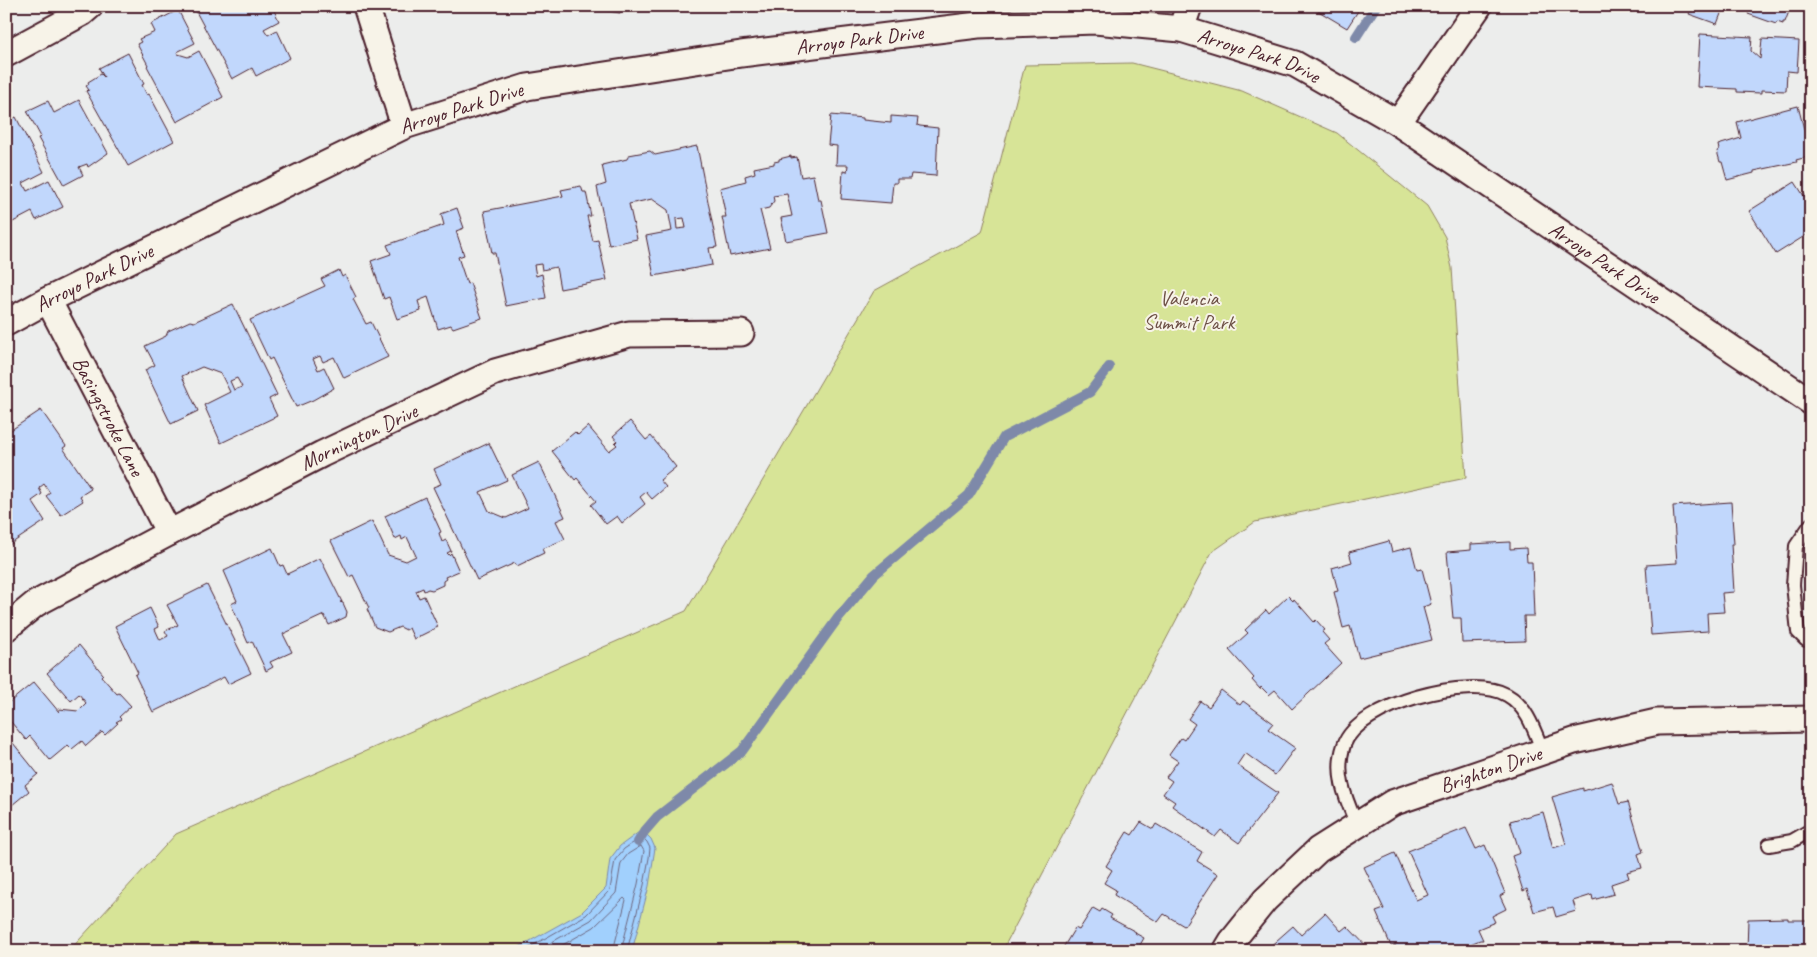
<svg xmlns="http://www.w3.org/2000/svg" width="1817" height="957" font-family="Caveat,sans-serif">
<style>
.green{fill:#d7e497;stroke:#908261}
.water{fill:#a1d0fd;stroke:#7e89a9}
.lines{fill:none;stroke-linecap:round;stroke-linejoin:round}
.shore{stroke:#6d667f;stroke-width:1}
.stream{stroke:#7e89a9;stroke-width:10}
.building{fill:#c1d7fc;stroke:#4a1f2b;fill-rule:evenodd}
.lane-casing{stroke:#4a1f2b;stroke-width:16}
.street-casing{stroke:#4a1f2b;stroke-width:29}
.lane{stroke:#f7f3e8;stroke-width:12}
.street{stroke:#f7f3e8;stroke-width:25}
.labels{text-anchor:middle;stroke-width:4;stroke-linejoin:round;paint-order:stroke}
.street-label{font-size:21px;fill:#4a1f2b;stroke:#f7f3e8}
.park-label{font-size:21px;fill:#6d5046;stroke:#f7f3e8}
</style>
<rect width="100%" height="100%" fill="#ecedec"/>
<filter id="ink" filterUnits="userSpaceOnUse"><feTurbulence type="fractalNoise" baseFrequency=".02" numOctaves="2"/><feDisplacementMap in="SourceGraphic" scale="10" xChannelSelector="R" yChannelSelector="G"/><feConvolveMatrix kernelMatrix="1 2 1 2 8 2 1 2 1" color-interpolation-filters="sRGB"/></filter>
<g filter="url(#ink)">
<path class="green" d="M1132,63L1242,91L1337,133L1427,206L1445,237L1452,268L1466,478L1255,522L1212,552L1002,951H69L176,834L686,611L874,291L982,232L1025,65Z"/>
<path class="water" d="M639,832H644L651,839L655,848L649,886L632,951H512L582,912L606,888L610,859L620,846Z"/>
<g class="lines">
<path class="shore" d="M523,951L586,915L610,890L615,860L624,849L642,837L647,842L650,848L649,858L644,885L627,951
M536,951L591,920L616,893L621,863L628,854L641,846L644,851L638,884L621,951
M552,951L594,927L624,898L626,900L613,951"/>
<path class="stream" d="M1356,37L1376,6
M638,842L644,832L657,817L742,751L838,618L874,575L969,495L1004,437L1090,392L1109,367"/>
</g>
<path class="building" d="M193,6H272L279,21L264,29L268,35L277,30L290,58L256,76L252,68L232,79Z
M576,6H621L620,13Z
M1310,6H1358L1356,10L1358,11L1347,28Z
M1692,6H1724L1717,24L1689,14Z
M1737,6H1791L1785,22H1783V24L1777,22L1776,24L1748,14L1749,11Z
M178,10L195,43L177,52L178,54L188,57L199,51L223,97L177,122L147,66L148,65L137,44L141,42L139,39L155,32L151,24Z
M1700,34L1752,37L1751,51L1760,59L1762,39L1799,41L1797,72L1787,71L1786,91L1761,90V93L1737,92V89L1697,87Z
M128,53L144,84L142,85L147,95L149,94L174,141L128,166L86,91L89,90L86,86L89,84L88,82L101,74L104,77L99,68Z
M79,100L108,153L88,167L87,164L79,167L83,175L64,185L38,138L41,137L27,111L48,101L54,113Z
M1798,106L1805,133L1811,131V156L1796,160L1797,162L1754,171V173L1727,180L1722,162H1720L1717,151L1719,150L1718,145L1741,138L1737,122Z
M831,115L863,118V120L891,123V116L918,118L917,125L920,126L938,128L936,176L911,174L910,179H897V183H893L891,203L841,199L843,171L847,172L848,165H836L837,146L828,145Z
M16,117L44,172L23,183L27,191L49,180L63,207L36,220L32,212L11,223L6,213V122Z
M697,146L717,247L709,248L712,265L654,276L646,236L672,231L668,210L652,199L629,204L637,239L609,245L597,187L606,184L602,165L627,159L629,155L650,151L655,155ZM684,218L686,228L677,229L676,219Z
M791,156V158L797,157L801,177L813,175L818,200H821L828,233L786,241L781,218L792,216L787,194L773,196L774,201L769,208L760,210L770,248L730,256L722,217H726L720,188L746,181L745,176L755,173L754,168L774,164V162L779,161V159Z
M1795,182L1804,196L1807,194L1811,200V232L1776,254L1749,211Z
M581,186L583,192H586L591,216H587L593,241L598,240L607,280L560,289L556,267L542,270L541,264L534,265L536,276L542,274L546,298L506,306L495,253H492L484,211L563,196L561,190Z
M457,208L464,228L456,231L464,255L458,257L467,284L470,283L482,318L453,328L451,325L438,329L428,297L418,301L421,311L397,319L389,297L384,299L371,261L391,254L387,245L444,225L441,214Z
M339,270L342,277L345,275L356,297L353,299L366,324L371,322L388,357L344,378L334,357L323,362L320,356L313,359L318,370L324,367L334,388L313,400L296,407L272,358L269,360L250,320L325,286L321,279Z
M233,304L277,395L269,399L277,416L221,443L204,405L230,392L221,374L202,367L182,376L198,411L171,424L145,370L155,365L145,346L166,336L168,331L190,321L194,322ZM237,378L242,387L234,390L230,381Z
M41,410L66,446L63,448L91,489L80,496L83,501L61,515L46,496L50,493L44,484L39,488L42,494L32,501L45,521L6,547V437L10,435L8,432Z
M630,421L646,440L651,436L676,467L660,480L666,487L652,499L646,492L640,497L645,504L622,523L617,516L606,524L591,505L596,501L577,478L575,480L552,451L575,432L578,435L588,426L609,451L617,445L615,443L617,441L613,436Z
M489,443L507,480L480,492L489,511L506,518L528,508L512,475L539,462L565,517L556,521L565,539L542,549L544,553L517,566L515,563L477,580L433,487L441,484L434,469Z
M425,497L441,532L439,533L442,542L446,540L451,551L447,553L449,555L451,553L459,571L445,577L446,579L443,581V585L432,590L428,589L424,591L423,588L416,591L419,598L424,596L438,627L414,639L409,628L406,630L400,627L388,632L375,627L367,609L369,608L353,575L349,577L331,541L372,521L388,555L406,561L416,556L407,537L402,540L401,536L395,539L385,516Z
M1731,502L1734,544H1731L1734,592L1722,593L1724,612L1707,613L1708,631L1651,635L1646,565L1677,563L1673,506Z
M1389,541L1392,552L1411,547L1417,570L1422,569L1431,604L1423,607L1432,640L1359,658L1350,626L1343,628L1334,592L1338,591L1332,568L1352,562L1349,552Z
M1510,542V549L1526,548L1527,562H1532L1534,616H1524L1525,641L1462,643L1461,618H1453L1447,552L1471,550V544Z
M272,548L280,566L283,565L287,574L320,558L342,602H340L343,603L347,612L346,617L329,625L324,615L283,634L292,652L270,662L273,667L266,671L252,641L248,643L231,604L237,601L224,571Z
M207,585L251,673L228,684L224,677L153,712L135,675L138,673L115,626L150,608L159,627L155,629L160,640L168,636L165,631L178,625L167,605Z
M1288,596L1293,601L1294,599L1314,622L1316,620L1325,630L1322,632L1329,640L1324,644L1341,663L1292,709L1275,690L1269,695L1261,687L1260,689L1252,680L1254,678L1229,650L1248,633L1245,630L1266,610L1269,614Z
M79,645L103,674L101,676L117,694L119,693L131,706L119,717L121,719L116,722L118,723L105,735L102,732L86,746L82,741L72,749L68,745L50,760L30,736L26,740L6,716V705L34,682L59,712V709L78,711L86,703L79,694L71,701L47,673Z
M1221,690L1240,705L1243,701L1273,723L1268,729L1295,748L1275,775L1245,753L1237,765L1278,793L1239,843L1221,830L1215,837L1172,806L1175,802L1163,794L1172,781L1166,777L1178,761L1169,755L1181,738L1184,740L1195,724L1188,719L1200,701L1209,707Z
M13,743L38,774L25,785L29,791L6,810V746L7,747Z
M1612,782L1619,804L1628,802L1643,852L1638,854L1642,868L1627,872L1629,878L1611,884L1614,894L1593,900L1592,895L1573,901L1576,911L1556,917L1553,907L1534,912L1527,889L1523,891L1512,856L1520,853L1510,821L1543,812L1553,848L1566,844L1552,797L1583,788V791Z
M1141,822L1153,829L1156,824L1202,852L1197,861L1218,874L1184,926L1164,914L1158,922L1114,895L1116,890L1104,883L1112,870L1106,866L1127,832L1132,835Z
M1466,828L1476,849L1485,845L1505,893L1500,896L1506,909L1492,916L1495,922L1478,929L1483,940H1480L1463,947L1464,951H1397L1395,945L1391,946L1376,912L1384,909L1364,867L1395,853L1416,900L1428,895L1408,851Z
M1093,908L1100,912L1102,909L1112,915L1110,918L1136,932L1135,933L1144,938L1140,945L1149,951H1061L1075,928L1079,930Z
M1325,913L1341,931L1347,926L1371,951H1269L1267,949L1293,926L1301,935Z
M1788,918V920H1811V951H1747L1748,919Z"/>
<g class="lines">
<defs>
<path id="lane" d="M1811,524L1796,546L1793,585L1798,632L1806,640H1811
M1357,825C1346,799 1334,774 1344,745C1358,704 1471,674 1507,695C1527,706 1535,732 1543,752
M1769,845L1792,841L1811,830"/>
<g id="street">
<path d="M366,6L404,126"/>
<path d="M1181,29L1189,6"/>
<path d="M6,54L82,13L90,6"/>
<path d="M1398,123L1479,6"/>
<path id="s1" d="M48,300L169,533"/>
<path id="s2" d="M6,323L48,300L404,126L527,87L741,54L978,25L1095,21L1181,29L1295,64L1398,123L1811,402"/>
<path id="s3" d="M6,628L35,604L169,533L322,454L495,372L629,334L741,333"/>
<path id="s4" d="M1226,951L1232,941L1265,900L1318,850L1392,803L1574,741L1657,722L1811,719"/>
</g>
</defs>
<use href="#lane" class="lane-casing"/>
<use href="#street" class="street-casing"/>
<use href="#lane" class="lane"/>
<use href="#street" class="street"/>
</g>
</g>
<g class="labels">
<g class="street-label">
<text dy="7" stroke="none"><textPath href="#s2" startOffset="909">Arroyo Park Drive</textPath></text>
<text dy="7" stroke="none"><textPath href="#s2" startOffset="1314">Arroyo Park Drive</textPath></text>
<text dy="7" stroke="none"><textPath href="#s2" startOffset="504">Arroyo Park Drive</textPath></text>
<text dy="7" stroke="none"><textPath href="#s2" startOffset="1719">Arroyo Park Drive</textPath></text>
<text dy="7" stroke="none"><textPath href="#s2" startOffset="99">Arroyo Park Drive</textPath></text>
<text dy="7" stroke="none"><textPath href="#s1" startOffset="131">Basingstroke Lane</textPath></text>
<text dy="7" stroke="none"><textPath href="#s3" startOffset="402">Mornington Drive</textPath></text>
<text dy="7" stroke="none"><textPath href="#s4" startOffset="329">Brighton Drive</textPath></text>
</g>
<g class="park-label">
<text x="1189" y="305">Valencia<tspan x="1189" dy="24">Summit Park</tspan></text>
</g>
</g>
<rect width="1817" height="957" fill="none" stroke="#f7f3e8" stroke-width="25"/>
<rect x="12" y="12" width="1792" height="932" fill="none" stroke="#4a1f2b" stroke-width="2" filter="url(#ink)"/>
</svg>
